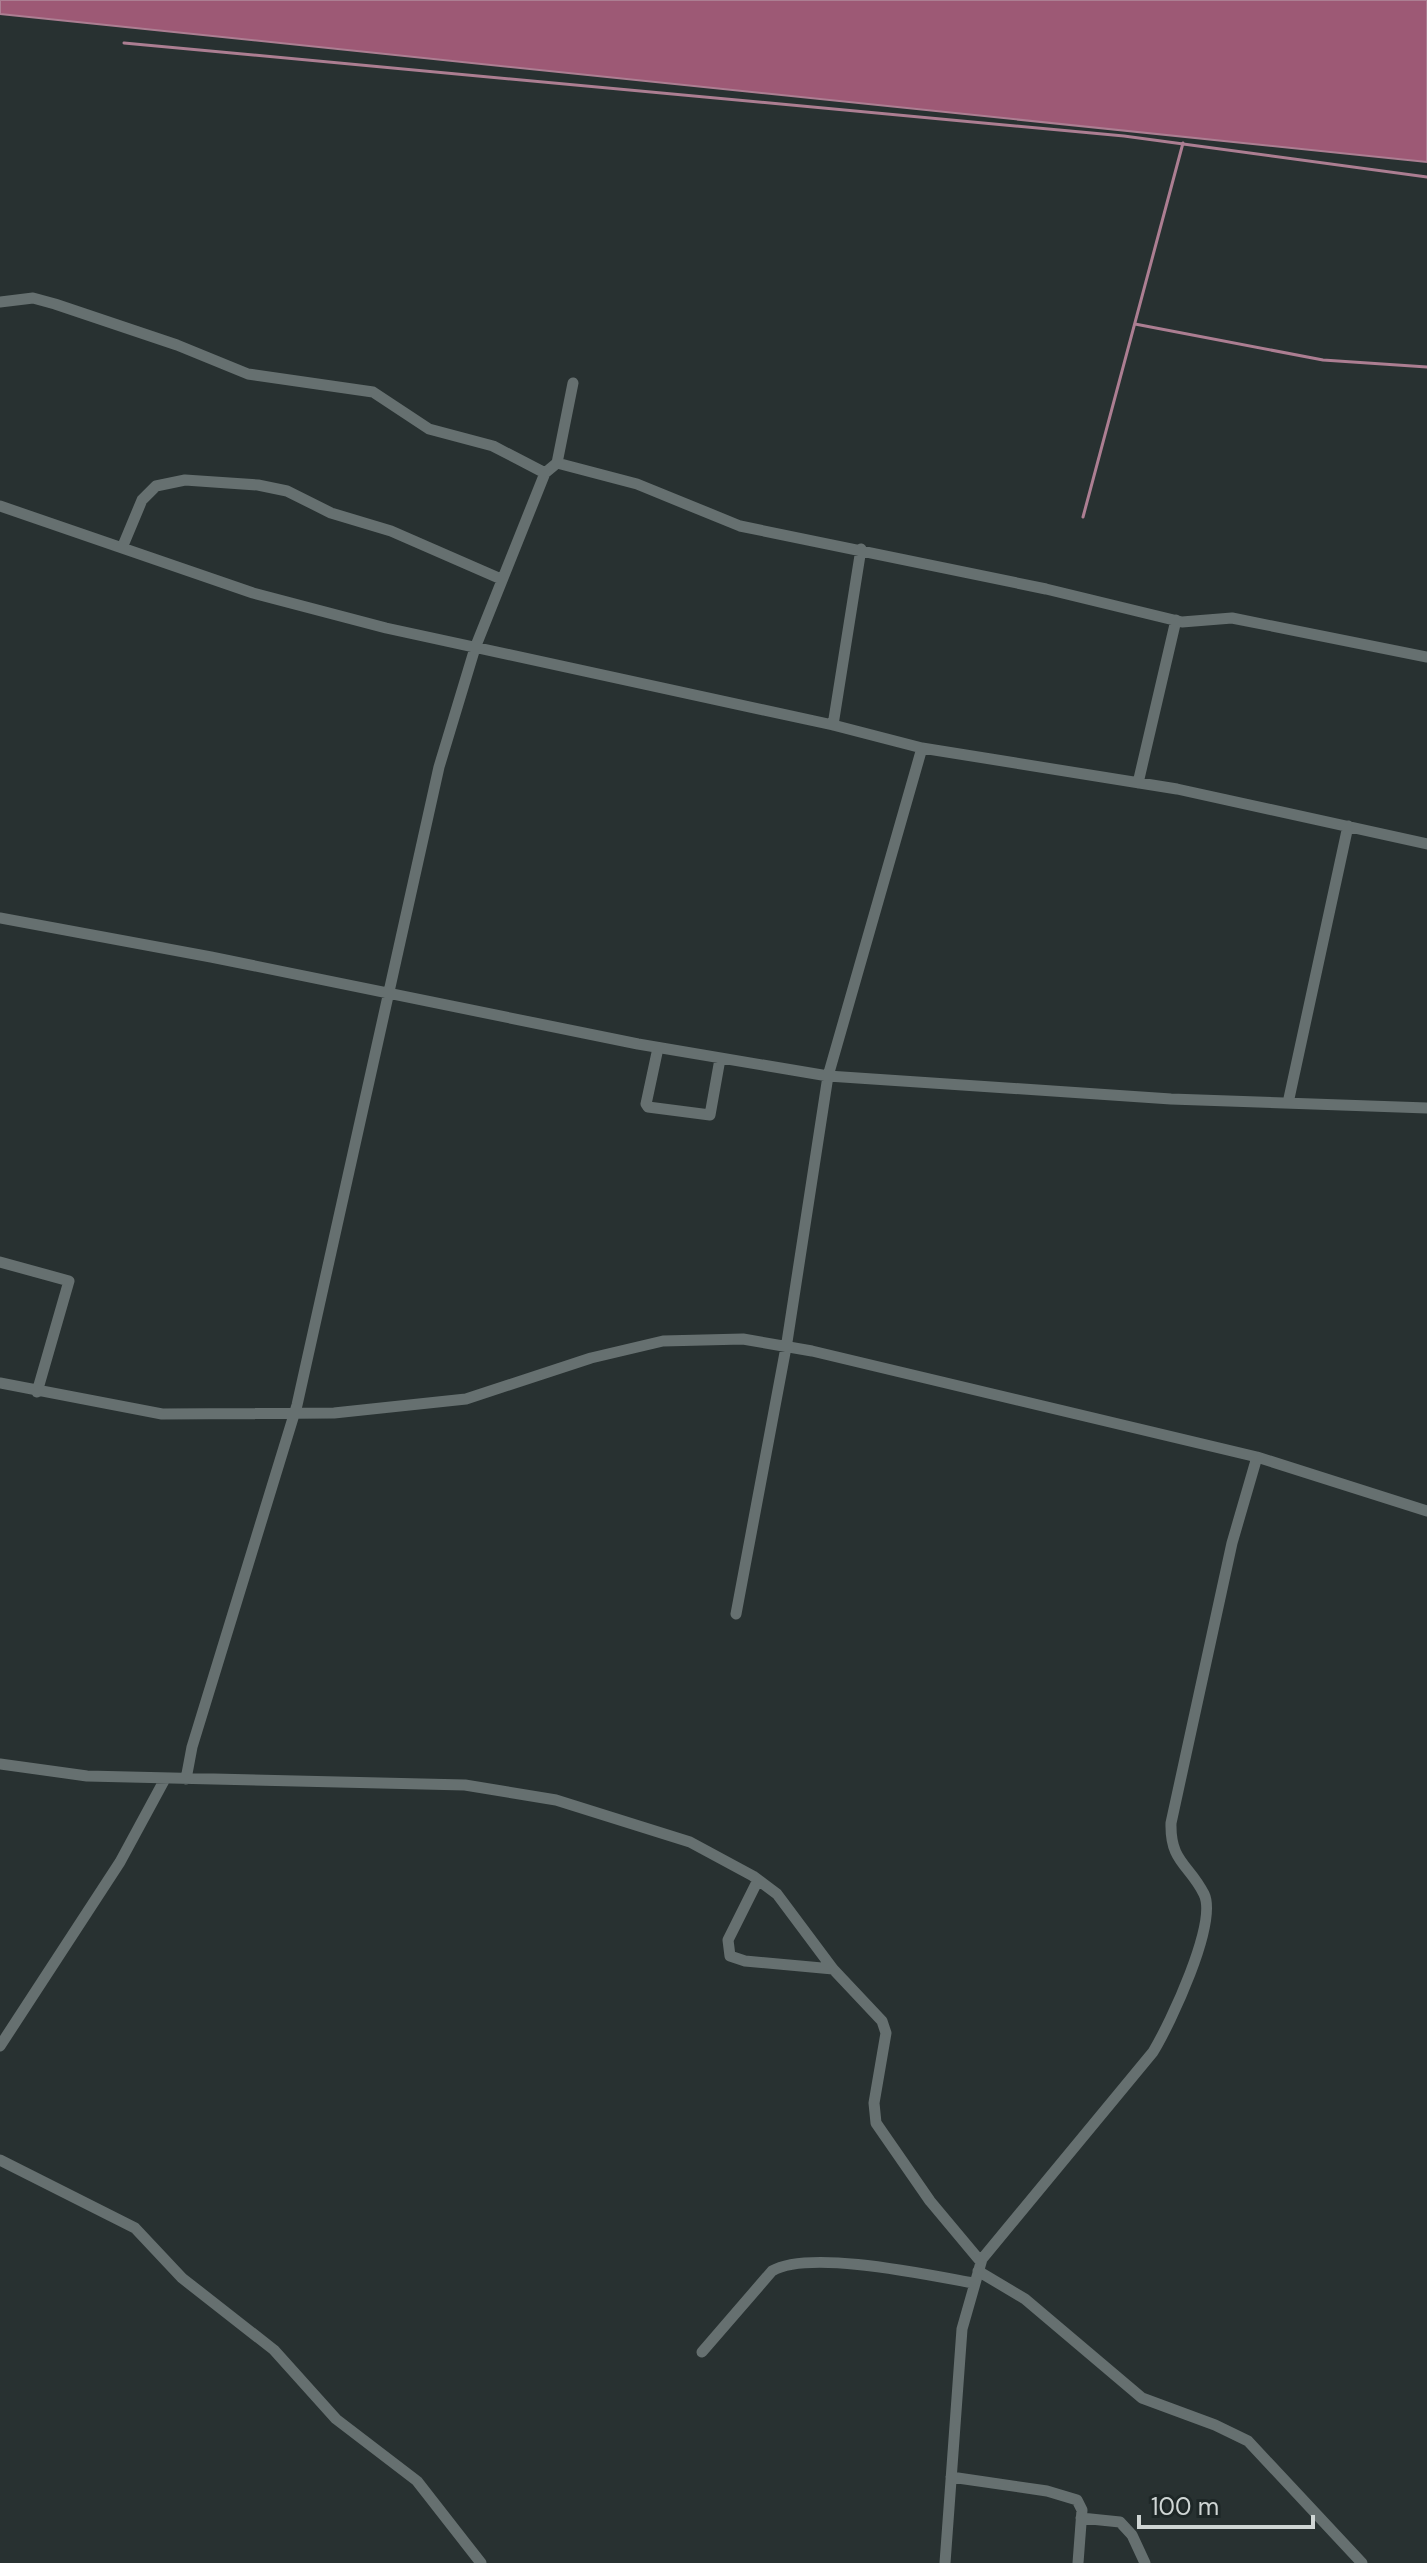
<svg xmlns="http://www.w3.org/2000/svg" width="1427" height="2563" font-family="'DM Sans',sans-serif">
<style>
.water{fill:#9d5975;stroke:#ac7e92;stroke-width:2}
.lines{fill:none;stroke-linecap:round;stroke-linejoin:round}
.stream{stroke:#ac7e92;stroke-width:3}
.minor{stroke:#667070;stroke-width:11}
</style>
<rect width="100%" height="100%" fill="#283131"/>
<path class="water" d="M0,0H1427V162L0,14Z"/>
<g class="lines">
<path class="stream" d="M124,43L1124,136L1427,177
M1135,324L1323,360L1427,367
M1083,517L1183,143"/>
<path class="minor" d="M0,302L33,298L55,304L177,345L248,374L373,392L429,429L493,446L545,473
M557,463L637,484L740,526L1046,589L1182,622L1232,618L1427,657
M0,506L253,593L386,628L833,725L922,748L1177,789L1427,844
M122,548L142,500L156,486L185,480L258,485L287,491L331,513L391,531L501,579
M833,725L861,549
M1138,783L1176,620
M0,918L211,957L638,1044L828,1076L1171,1099L1427,1108
M658,1048L646,1104L648,1107L710,1115L720,1059
M1288,1103L1348,826
M0,1262L69,1281L37,1392
M0,1383L162,1414L334,1413L466,1399L591,1358L663,1341L743,1339L812,1351L1257,1457
M736,1614L787,1342L828,1076L922,748
M0,1764L87,1776L465,1785L556,1800L690,1842L753,1876L777,1894L833,1969L882,2021L886,2033L874,2103L876,2123L930,2201L981,2262
M186,1779L192,1747L297,1405L439,767L475,648L545,473L557,463L573,383
M758,1880L728,1940L730,1956L745,1961L833,1969
M0,2046L120,1862L165,1779
M0,2160L135,2228L182,2278L274,2350L336,2419L417,2481L481,2563
M978,2271L1025,2299L1142,2398L1215,2425L1248,2441L1362,2563
M702,2352L772,2271C809,2249 929,2275 973,2283
M951,2477L1047,2491L1077,2500L1082,2510L1078,2563
M1081,2518L1120,2522L1132,2535L1145,2563
M945,2563L962,2329L982,2259L1153,2052C1170,2024 1218,1923 1204,1894C1189,1864 1170,1862 1171,1823L1232,1543L1257,1457L1427,1511"/>
</g>
<path d="M1139 2515v12h174v-12" fill="none" stroke="#cfd5d4" stroke-width="4"/>
<text x="1151" y="2515" font-size="24" fill="#cfd5d4" stroke="#1e2727" stroke-width="6" paint-order="stroke">100 m</text>
</svg>
